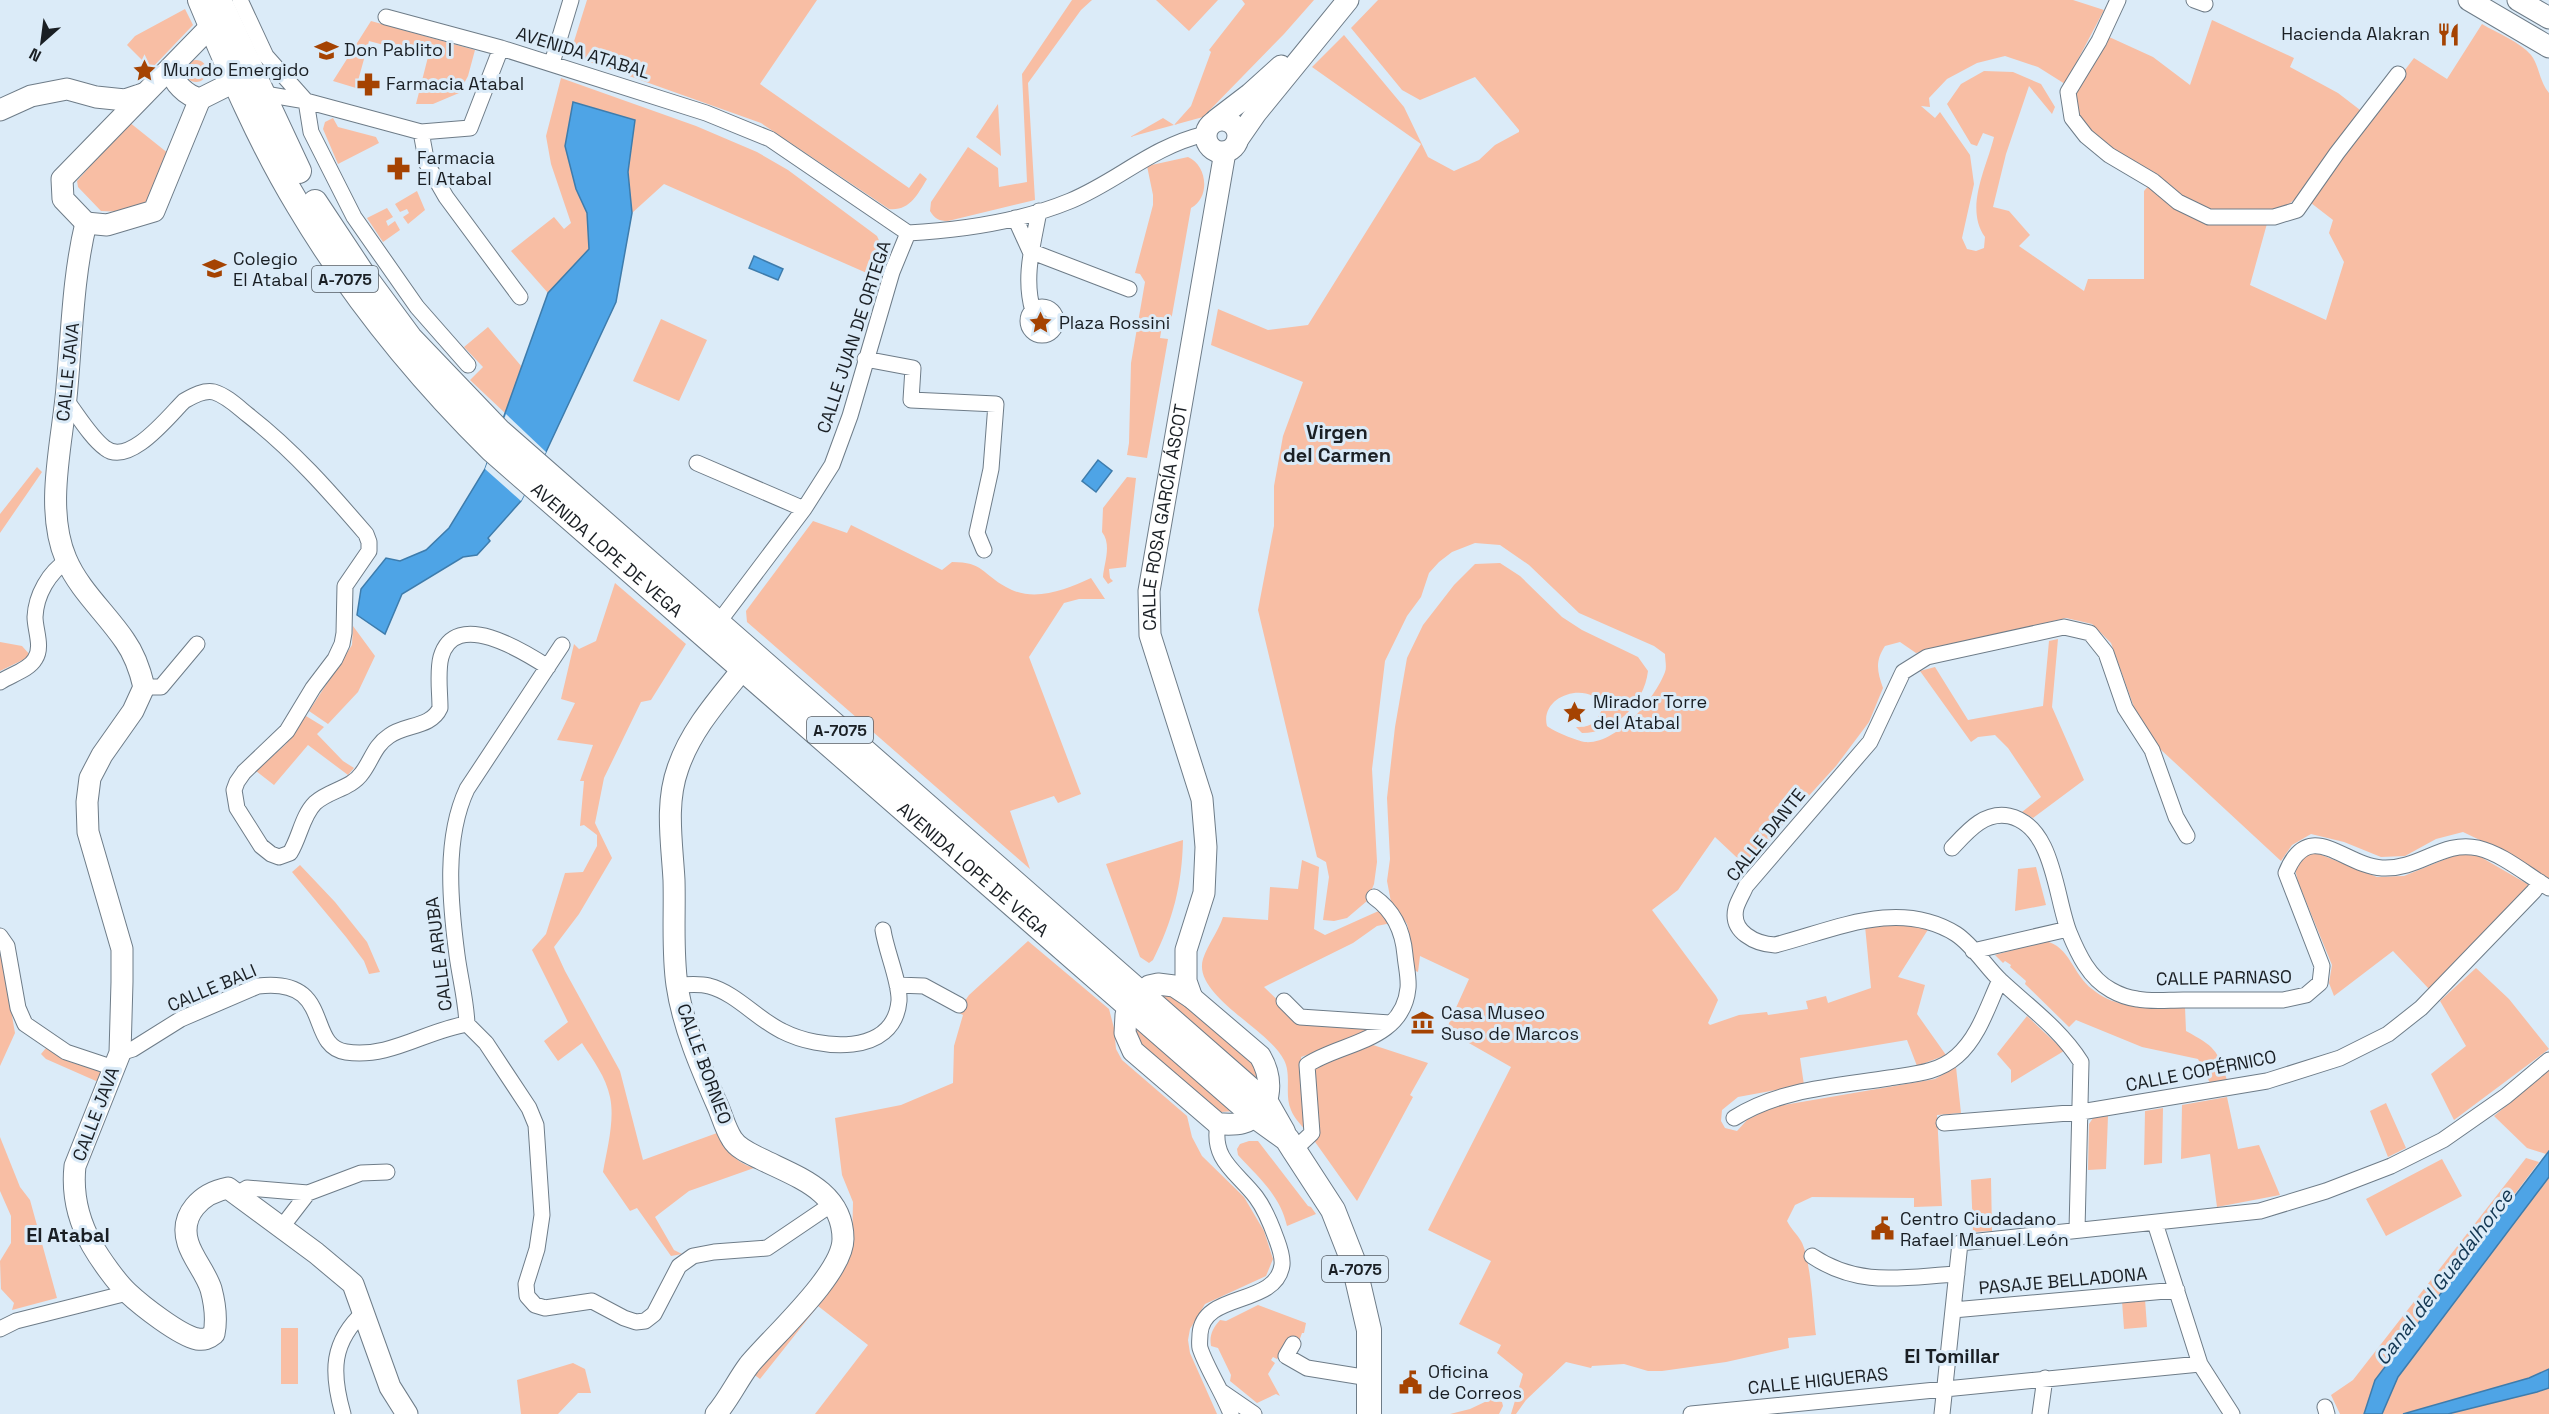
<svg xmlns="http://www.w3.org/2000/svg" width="2549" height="1414" font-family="'Space Grotesk',sans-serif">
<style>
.green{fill:#f8bea4}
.water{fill:#4ea4e6;stroke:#3e7cac;stroke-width:1.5}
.pier{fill:#dbebf8}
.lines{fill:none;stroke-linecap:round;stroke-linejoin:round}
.street-casing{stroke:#6e7c88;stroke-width:17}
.secondary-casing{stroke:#6e7c88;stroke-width:23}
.primary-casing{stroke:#6e7c88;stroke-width:26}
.street{stroke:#fff;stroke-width:15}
.secondary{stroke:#fff;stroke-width:21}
.primary{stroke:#fff;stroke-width:24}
.labels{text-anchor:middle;stroke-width:6;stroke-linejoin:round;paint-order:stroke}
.shield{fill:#dbebf8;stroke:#545c64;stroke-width:1.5}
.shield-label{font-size:16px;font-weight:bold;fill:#1a1f24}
.poi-label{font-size:18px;fill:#1a1f24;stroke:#dbebf8;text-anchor:start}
.street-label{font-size:18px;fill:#1a1f24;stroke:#dbebf8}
.neighbourhood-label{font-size:20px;font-weight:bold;fill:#1a1f24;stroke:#dbebf8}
.water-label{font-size:20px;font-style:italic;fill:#123651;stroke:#dbebf8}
</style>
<rect width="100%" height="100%" fill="#dbebf8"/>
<path class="green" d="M587,0H817L760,84L909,188L920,173L927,179C917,195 910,211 889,209L761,123L573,56L571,51Z
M1072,0H1092L1081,10L1028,83L1035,200L948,221C939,221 935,219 930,211L931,202L968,147L998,168L999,187L1027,182L1022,74Z
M1156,0H1218L1189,31Z
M1242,0H1314L1284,34L1203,117L1130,137L1163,118L1174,125L1191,106L1211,52L1209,50L1245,4Z
M1378,0H2073L2104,10L2065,84L2038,67L2005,56L1977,63L1947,79L1929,98L1930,107L1921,106L1935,118L1940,112L1970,155L1974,184L1962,238L1967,249L1976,251L1984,248L1985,237C1964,208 1987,167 1994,137L1983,133L1977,146L1971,144L1947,104L1961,84L1984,71L2013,72L2041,84L2055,107L2052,114L2029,86L2006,154L1993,207L2009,211L2030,235L2019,246L2084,291L2088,279H2144V191L2150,184C2164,196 2180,214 2198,220C2220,228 2246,222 2268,220L2250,285L2326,320L2344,262L2329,233L2333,220L2311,203L2327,173L2414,58L2447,79L2482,24C2497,33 2520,42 2531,55C2540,67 2539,81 2549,93V879L2507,853L2463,832L2436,839L2405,856L2381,857L2344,842L2311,834L2292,845L2281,861L2159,748L2136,713L2111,643L2092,624L2066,618L1916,653L1900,642L1885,646C1875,661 1877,671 1883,688L1869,722L1836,766L1784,823L1749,869L1715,837L1678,890L1652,910L1716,996L1718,1000L1708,1023L1710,1025L1739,1015L1767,1012L1768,1015L1808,1009L1806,1001L1826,996L1828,1003L1871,988L1865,926L1905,925L1929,928L1898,977L1925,985L1917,1014L1946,1055L1917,1066L1907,1040L1800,1058L1804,1085L1738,1097L1722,1110L1721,1121L1725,1128L1737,1131L1747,1120L1772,1107L1935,1079L1956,1067L1961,1113L1937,1115L1942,1206L1914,1207V1198L1812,1197L1795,1205L1787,1221C1791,1229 1797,1234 1801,1241C1811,1258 1813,1313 1816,1335L1788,1338L1789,1348L1726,1362L1662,1371H1648L1624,1364L1592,1366L1591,1368L1566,1362L1526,1400L1516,1414H1511L1523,1374L1497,1353L1501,1345L1459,1324L1491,1261L1428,1230L1511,1067L1446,1030L1469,979L1420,956L1418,972L1411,969L1413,952L1407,924L1391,902L1387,881L1390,859L1387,798L1395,727L1407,658L1423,625L1454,585L1475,564L1500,563L1520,576L1562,617L1582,630L1638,657L1648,671C1644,704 1615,733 1582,733L1576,727C1592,728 1598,721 1603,706C1589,680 1539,695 1547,726C1553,731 1577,741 1585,742C1616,745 1655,699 1665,672C1667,667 1665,660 1665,654L1654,646L1579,613L1529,565L1500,545L1475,543L1452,552L1439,562L1429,573L1421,597L1407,616L1385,661L1372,769L1377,862L1374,884L1367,901L1347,918L1334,921L1323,920L1329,877L1326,862L1317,857L1258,610L1274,526V486L1283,436L1303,382L1211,345L1218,309L1268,330L1308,325L1421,144L1312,67L1344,35L1404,107L1428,157L1454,171L1479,160L1495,145L1519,132V130L1475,77L1420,100L1402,90L1351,28Z
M185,9L193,25L151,69L127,45L135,36Z
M2212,20L2294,58L2290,67L2338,93L2364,113L2299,195L2285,208L2261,213L2210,212L2178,197L2154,172L2096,141L2080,124L2074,102L2077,85L2107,36L2153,57L2190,85Z
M371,21L475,50L468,76L459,93L433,104H416L428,57L369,41L356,88L333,81Z
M185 71a11 11 0 1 1 22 0a11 11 0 1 1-22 0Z
M561,78L696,126L757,152L788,170L877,236L886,256L876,283L867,279L869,274L664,184L632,213L628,172L635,120L574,102L565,146L576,189L587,213L589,249L548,293L511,251L554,217L564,229L571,223L551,164L546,136Z
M998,104L1001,156L976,137Z
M333,118L338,127L376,137L379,143L338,164L323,129L325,122Z
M129,122L169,154L146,206L125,212L101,211L78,187L77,181Z
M1188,157C1207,165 1211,197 1191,208L1171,321L1163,320L1160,338L1168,339L1147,458L1127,455L1129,443L1131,363L1145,282L1140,274L1135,273L1153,205V195L1147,166Z
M417,191L425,210L408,224L403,217L409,213L407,209L400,212L395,204Z
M387,208L393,217L386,221L388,226L395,221L400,230L383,242L367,218Z
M661,319L707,340L679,401L633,381Z
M488,327L522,367L506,414L470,380L483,367L464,347Z
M37,467L42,472L0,533V514Z
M1127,477L1136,478L1126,567L1109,569L1110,578L1113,581L1108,584L1103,577C1104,563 1112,545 1102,532L1103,508Z
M813,521L847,533L851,525L942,570L952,562C984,562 982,574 1006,587C1033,603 1065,590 1091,578L1105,599H1079L1064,603L1029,657L1081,794L1058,803L1054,796L1010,811L1030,869L747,622L746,611Z
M615,583L686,644L651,700L641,702L604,778L595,823L612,858L579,914L554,947L565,971L620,1071L643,1160L717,1133C726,1150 735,1162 754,1168L689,1191L655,1217L674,1250L682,1254L671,1256L637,1208L630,1211L603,1172C607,1149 615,1120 610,1097C606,1077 593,1060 582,1043L558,1061L544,1041L568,1022L532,950L546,934L565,873L583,872L597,846V835L584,825L580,826L584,781H580L593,745L557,740L575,703L561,699L574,644L579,649L596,641Z
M353,626L375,656L358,692L328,724L309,711L352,645Z
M2058,639L2052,707L2084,780L2033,818L2022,812L2041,797L2008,748L1995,735L1978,737L1971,742L1920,671L1935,667L1968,720L2043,706L2049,641Z
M0,642L22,646L31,656L0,671Z
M306,716L324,727L317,734L343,761L354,768L348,775L308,745L274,785L256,771L286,744Z
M1183,840C1182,885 1173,920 1153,960L1149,963L1140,957L1106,864Z
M2314,852L2377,877L2404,876L2458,854L2479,856L2529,885L2429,989L2393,951L2334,996L2329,983L2332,965L2298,882L2295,869L2305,857Z
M1302,860L1319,867L1314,929L1325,935L1383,909L1391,923L1377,926L1353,943L1264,987L1300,1022L1375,1024L1377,1031L1301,1057L1307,1132C1302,1126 1294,1118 1291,1110C1284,1095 1292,1075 1284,1060C1269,1029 1192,995 1203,959C1208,944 1218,932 1223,917L1268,920L1270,887L1298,889Z
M300,865L335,902L367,942L380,972L369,974L364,961L346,937L292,872Z
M2036,867L2046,905L2015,911L2018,869Z
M1028,941L1109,1009L1114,1028L1116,1049L1122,1060L1187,1116L1192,1137L1202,1156L1244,1197L1264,1231L1273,1259L1266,1276L1205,1304L1190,1329L1188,1340L1190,1353L1217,1414H815L868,1345L818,1306L760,1379L752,1373L840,1274L852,1247L853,1202L842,1175L835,1118L901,1105L953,1083L954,1046L963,1015L957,1012L969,995Z
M2045,941C2070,946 2073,975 2092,989C2118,1011 2153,1007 2185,1007L2186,1031C2215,1047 2217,1049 2227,1080L2210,1083L2198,1059L2142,1047L2076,1020L2069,1027L2025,984L2026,981L2010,967L2011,965L2005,961L2003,963L1995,955Z
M0,945L15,1033L0,1066Z
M2476,968L2509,999L2549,1049L2454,1120L2431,1074L2466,1046L2440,1001Z
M1166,994L1174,996L1254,1062L1262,1087L1158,996Z
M2027,1016L2064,1051L2011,1083V1070L1997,1054Z
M1136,1023L1236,1111L1221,1112L1212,1107L1141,1044L1135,1030Z
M1373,1045L1428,1063L1410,1095L1413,1097L1357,1201L1313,1139L1311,1072L1316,1064Z
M46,1048L70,1062L103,1072L100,1080L96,1081L46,1059L41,1054Z
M2549,1070V1151L2546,1154L2527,1148L2494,1116Z
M2227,1097L2238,1149L2259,1145L2280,1195L2217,1207L2210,1154L2181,1159L2182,1105Z
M2386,1103L2406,1148L2388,1157L2370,1111Z
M2163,1108L2162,1163L2144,1165L2145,1111Z
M2108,1116L2106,1169L2088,1170L2089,1124L2093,1118Z
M0,1137L20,1187L30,1200L57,1298L12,1310L14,1303L1,1289L0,1261L11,1243V1216L0,1191Z
M1249,1141H1258L1308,1206L1311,1207L1316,1214L1287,1226C1280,1195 1259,1178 1238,1155L1237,1149L1240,1144Z
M2526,1158L2539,1162L2375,1380L2364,1414H2340L2331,1395L2353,1380Z
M2442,1159L2462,1196L2386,1236L2366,1199Z
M2549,1177V1414H2382L2398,1377Z
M1991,1178L1992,1231L1973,1232L1971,1180Z
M2145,1299L2147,1327L2124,1329L2122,1301Z
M1258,1305L1306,1323L1304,1333H1302L1298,1344L1284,1351L1277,1359L1273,1357L1271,1360L1275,1363L1268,1374L1280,1396L1276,1394L1257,1403L1230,1381L1231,1375L1218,1348L1211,1346C1209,1335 1213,1328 1220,1320L1226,1321Z
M281,1328H298V1384H281Z
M573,1363L585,1369L591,1393H578L558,1414H521L517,1380Z
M1489,1400L1502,1402L1503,1406L1499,1414H1450L1470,1409Z"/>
<path class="water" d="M573,102L635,120L628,172L632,213L616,302L546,452L521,501L488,538L490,541L477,555L463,557L402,594L385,634L357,615L361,589L386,558L400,561L426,550L449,528L485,469L548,293L589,249L587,213L576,189L565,146Z
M754,256L783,269L778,280L749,268Z
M1098,460L1112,471L1096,492L1082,481Z
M2549,1151V1177L2398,1377L2382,1414H2364L2375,1380Z
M2549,1369V1388L2537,1392L2448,1414H2403L2529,1378Z"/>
<path class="pier" d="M506,414L546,452L521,501L485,469Z"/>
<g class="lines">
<defs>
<path id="street" d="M240,0L266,56L306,101
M2118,0L2099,41L2068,92L2072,118L2086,136L2109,155L2153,181L2178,202L2209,217H2274L2297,210L2337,153L2398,74
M2194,0L2205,4
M386,17L501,48
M552,63L571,0
M259,93L306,101L421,132L470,128L501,48L706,113L770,139L908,233
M306,101L311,132L354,217L417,307L468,365
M421,132L427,164L446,197L520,297
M1015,218L1030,251
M1030,251L1129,289
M1028 321a14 14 0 1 1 28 0a14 14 0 1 1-28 0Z
M1033,311C1023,277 1033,245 1039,211
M865,359L913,368L911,400L996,404L991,469L977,533L984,550
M66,400C77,414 91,438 105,448C129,467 168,417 184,401C193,396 203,390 214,392C227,396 238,407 248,415C293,450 329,491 366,534L369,542V551L345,586L344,633L342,644L335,659L313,688L287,731L244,772L237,782L234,790L237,808L261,846L271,854L279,857L290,853C300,837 302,816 315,803C329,790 351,789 362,773C372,760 374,746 389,736C405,724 431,728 440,708C440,692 437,672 441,657C455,608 523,651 548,667
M697,463L804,509
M718,623L804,509L832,465L850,416L892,272L908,233C961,230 1019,222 1070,201C1118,181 1151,147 1205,134
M562,645L467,789C444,838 450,902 457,955C460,978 466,1000 467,1024L486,1043L529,1108L536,1125L542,1215L537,1249L526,1284L527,1296L535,1305L545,1308L592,1301L624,1318L636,1322L645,1321L654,1314L679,1266L693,1256L714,1252L767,1248L832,1204
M0,682C10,675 29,670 35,659C43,647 35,630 35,617C36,595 49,572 67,561
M144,687H161L197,644
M1952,848C1967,832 1984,811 2009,816C2054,826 2055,896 2069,932C2078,954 2089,978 2111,990C2118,994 2129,998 2137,999C2151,1002 2168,1000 2183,1000C2216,1000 2250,1000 2283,1000L2306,995L2320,983L2322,966L2286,873C2309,816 2344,866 2382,868C2420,870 2442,840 2478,848C2503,854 2527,875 2549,888
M0,936L7,946L18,1008L25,1024L66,1052L114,1068
M1973,951L2068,929
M677,985C686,985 699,983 709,986C736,993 757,1019 782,1031C819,1050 894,1057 899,1001C900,982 886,951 883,930
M897,985L924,986L959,1005
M1284,1001L1300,1017L1390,1023
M120,1053L133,1049L181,1019L258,986C335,977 305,1046 346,1052C389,1059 427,1030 467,1024
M1734,1118C1779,1089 1837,1086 1889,1078C1914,1074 1938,1073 1957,1056C1979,1037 1988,1005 2000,980
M1944,1123L2081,1112L2267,1081L2340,1058L2388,1034L2421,1008L2534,891L2540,882
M1218,1124C1211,1160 1237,1172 1256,1197C1265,1209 1271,1224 1276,1238C1279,1246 1283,1256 1282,1265C1276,1307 1203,1291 1200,1334C1200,1338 1199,1344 1200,1348C1206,1367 1223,1393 1231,1414
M1294,1150L1312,1133L1307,1065C1341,1042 1403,1042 1408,988C1409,978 1406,966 1405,955C1403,931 1394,911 1374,897
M237,1194L247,1188L308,1193L361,1173L387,1172
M2155,1223L2200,1364L2232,1414
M281,1228L308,1193
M2077,1230L2081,1062C2060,1029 2029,1007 2001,981C1986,967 1973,945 1956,934C1898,898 1834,930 1775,945C1756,944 1730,932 1736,908C1738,901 1743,893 1746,886L1870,742L1903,672L1927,657L2064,627L2090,633L2106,653L2125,708L2152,750L2176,817L2187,836
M1812,1256C1860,1288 1903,1277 1957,1274
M1953,1310L2177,1290
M0,1329L16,1321L127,1293
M1293,1344L1286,1356L1307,1368L1369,1378
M1222,1392L1254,1414
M2325,1407L2327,1414
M343,1414C331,1372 331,1342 365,1311
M1691,1414L2200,1364
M1942,1414L1960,1243L2260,1211L2326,1191L2391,1166L2443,1140L2506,1096L2549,1060
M2040,1414L2045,1378"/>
<g id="secondary">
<path d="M2469,0L2549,47"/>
<path d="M2518,0L2549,18"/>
<path d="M170,69C174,83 185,95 200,99L236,81"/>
<path d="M0,110L31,96L67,89L96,97L125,100L143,94"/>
<circle cx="1222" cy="136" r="16"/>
<path d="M1216,120L1250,94L1281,66"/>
<path d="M1238,139L1256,113L1348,0"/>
<path d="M86,223C73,276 72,332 67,387C63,440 44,508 66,559C79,590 107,614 125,641C135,655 140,670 144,687L133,711L102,755L90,778L87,802L88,832L122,949V982L120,1053L75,1166C72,1194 78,1220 92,1245C100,1259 117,1283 128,1293C142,1306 179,1335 197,1339C204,1340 208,1339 214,1334C217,1319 215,1304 211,1289C206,1273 193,1259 188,1243C179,1214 202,1193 228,1188L316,1253L353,1284L390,1387L407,1414"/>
<path d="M86,223L63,199L62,179L211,26"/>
<path d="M86,223L107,225L154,211L200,99"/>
<path d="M1158,984L1174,986L1192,998L1260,1056C1274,1080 1273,1114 1242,1123C1235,1125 1225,1124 1218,1124L1133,1051L1125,1033L1126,1015L1129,1005L1149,986Z"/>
<path id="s1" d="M1192,998L1186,981V950L1204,893L1206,847L1202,799L1150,635L1149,591L1225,152"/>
<path d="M716,1414C729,1399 737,1381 749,1365C772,1337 843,1274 843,1239C843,1191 797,1177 761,1159C751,1154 738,1149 732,1139C726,1130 723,1119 719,1109C702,1070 683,1027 677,985C672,951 675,915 674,880C672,843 665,804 678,768C691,730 718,700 742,670"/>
</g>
<g id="primary">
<path id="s2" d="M200,0C229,69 259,141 298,205C352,296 417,376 492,450L1255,1116L1287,1139L1294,1150L1333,1210L1353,1261L1369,1330V1414"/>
<path d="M219,0L299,171"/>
<path d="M315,202L362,273L410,338L499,431L1267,1104L1283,1132"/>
</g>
</defs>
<use href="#street" class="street-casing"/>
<use href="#secondary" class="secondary-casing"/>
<use href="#primary" class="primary-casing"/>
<use href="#street" class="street"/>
<use href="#secondary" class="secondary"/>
<use href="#primary" class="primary"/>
</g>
<defs>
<symbol id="restaurant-bare" viewBox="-9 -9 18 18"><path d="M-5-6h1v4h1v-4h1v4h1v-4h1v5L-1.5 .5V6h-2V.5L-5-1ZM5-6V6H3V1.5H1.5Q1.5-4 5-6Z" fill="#a54302" stroke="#dbebf8" stroke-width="2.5" paint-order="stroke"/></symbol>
<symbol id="school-bare" viewBox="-9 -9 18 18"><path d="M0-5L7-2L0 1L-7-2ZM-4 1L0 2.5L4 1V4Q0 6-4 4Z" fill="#a54302" stroke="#dbebf8" stroke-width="2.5" paint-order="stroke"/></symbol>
<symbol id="sight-bare" viewBox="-9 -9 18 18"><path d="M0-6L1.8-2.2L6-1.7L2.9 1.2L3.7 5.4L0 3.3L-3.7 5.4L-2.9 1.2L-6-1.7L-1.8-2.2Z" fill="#a54302" stroke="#dbebf8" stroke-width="2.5" paint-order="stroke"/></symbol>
<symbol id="pharmacy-bare" viewBox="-9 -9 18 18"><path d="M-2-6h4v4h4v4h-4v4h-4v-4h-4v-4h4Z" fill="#a54302" stroke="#dbebf8" stroke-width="2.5" paint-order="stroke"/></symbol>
<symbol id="museum-bare" viewBox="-9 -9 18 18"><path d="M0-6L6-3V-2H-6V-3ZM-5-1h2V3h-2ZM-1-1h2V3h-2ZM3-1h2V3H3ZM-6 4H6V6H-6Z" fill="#a54302" stroke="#dbebf8" stroke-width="2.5" paint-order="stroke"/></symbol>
<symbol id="civic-bare" viewBox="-9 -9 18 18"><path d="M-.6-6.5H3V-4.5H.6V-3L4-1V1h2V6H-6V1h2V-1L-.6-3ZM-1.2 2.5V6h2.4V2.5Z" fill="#a54302" stroke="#dbebf8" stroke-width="2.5" paint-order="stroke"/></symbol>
</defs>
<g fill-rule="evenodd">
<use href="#restaurant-bare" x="2432" y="18" width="33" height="33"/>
<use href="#school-bare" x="310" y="34" width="33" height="33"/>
<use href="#sight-bare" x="128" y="54" width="33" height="33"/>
<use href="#pharmacy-bare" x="352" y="68" width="33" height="33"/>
<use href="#pharmacy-bare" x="382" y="152" width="33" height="33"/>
<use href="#school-bare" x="198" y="252" width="33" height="33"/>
<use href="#sight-bare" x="1024" y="306" width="33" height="33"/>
<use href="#sight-bare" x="1558" y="696" width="33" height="33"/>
<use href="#museum-bare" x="1406" y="1006" width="33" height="33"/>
<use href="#civic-bare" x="1866" y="1212" width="33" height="33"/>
<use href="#civic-bare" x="1394" y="1366" width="33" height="33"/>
</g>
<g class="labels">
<g class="shield">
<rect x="312" y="266" width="66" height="26" rx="4.5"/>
<rect x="807" y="717" width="66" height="26" rx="4.5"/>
<rect x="1322" y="1256" width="66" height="26" rx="4.5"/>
</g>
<g class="shield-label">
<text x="345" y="285">A-7075</text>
<text x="840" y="736">A-7075</text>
<text x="1355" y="1275">A-7075</text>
</g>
<g class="poi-label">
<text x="2430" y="40" text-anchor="end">Hacienda Alakran</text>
<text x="344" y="56">Don Pablito I</text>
<text x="163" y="76">Mundo Emergido</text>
<text x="386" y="90">Farmacia Atabal</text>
<text x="417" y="164">Farmacia<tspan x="417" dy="21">El Atabal</tspan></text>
<text x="233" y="265">Colegio<tspan x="233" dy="21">El Atabal</tspan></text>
<text x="1059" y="329">Plaza Rossini</text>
<text x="1593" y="708">Mirador Torre<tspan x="1593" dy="21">del Atabal</tspan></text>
<text x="1441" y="1019">Casa Museo<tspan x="1441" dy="21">Suso de Marcos</tspan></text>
<text x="1900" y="1225">Centro Ciudadano<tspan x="1900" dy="21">Rafael Manuel León</tspan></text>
<text x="1428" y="1378">Oficina<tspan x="1428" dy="21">de Correos</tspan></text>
</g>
<g class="street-label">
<text transform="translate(583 53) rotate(17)" y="6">AVENIDA ATABAL</text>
<text transform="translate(854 337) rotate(-72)" y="6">CALLE JUAN DE ORTEGA</text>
<text transform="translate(68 372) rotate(-84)" y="6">CALLE JAVA</text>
<text dy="6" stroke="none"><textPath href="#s1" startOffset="494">CALLE ROSA GARCÍA ÁSCOT</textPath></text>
<text dy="6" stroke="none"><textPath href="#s2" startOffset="693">AVENIDA LOPE DE VEGA</textPath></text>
<text transform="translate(1766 835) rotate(-51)" y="6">CALLE DANTE</text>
<text dy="6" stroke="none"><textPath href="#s2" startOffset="1179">AVENIDA LOPE DE VEGA</textPath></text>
<text transform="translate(439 954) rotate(-97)" y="6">CALLE ARUBA</text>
<text transform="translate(2224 978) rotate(-1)" y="6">CALLE PARNASO</text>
<text transform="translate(212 988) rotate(-23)" y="6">CALLE BALI</text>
<text transform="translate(704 1064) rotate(70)" y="6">CALLE BORNEO</text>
<text transform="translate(2201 1071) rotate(-11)" y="6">CALLE COPÉRNICO</text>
<text transform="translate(96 1114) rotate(-69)" y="6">CALLE JAVA</text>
<text transform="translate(2063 1281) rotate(-5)" y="6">PASAJE BELLADONA</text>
<text transform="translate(1818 1381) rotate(-6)" y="6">CALLE HIGUERAS</text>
</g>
<g class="neighbourhood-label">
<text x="1337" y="439">Virgen<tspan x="1337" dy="23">del Carmen</tspan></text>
<text x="68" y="1242">El Atabal</text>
<text x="1952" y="1363">El Tomillar</text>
</g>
<g class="water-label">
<text transform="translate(2444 1277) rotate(-53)" y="7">Canal del Guadalhorce</text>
</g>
</g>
<g transform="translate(42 42) rotate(208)" stroke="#dbebf8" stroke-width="4.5" paint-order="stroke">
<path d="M0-4.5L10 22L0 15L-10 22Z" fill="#1a1f24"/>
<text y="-9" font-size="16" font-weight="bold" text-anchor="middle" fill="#1a1f24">N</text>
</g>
</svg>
